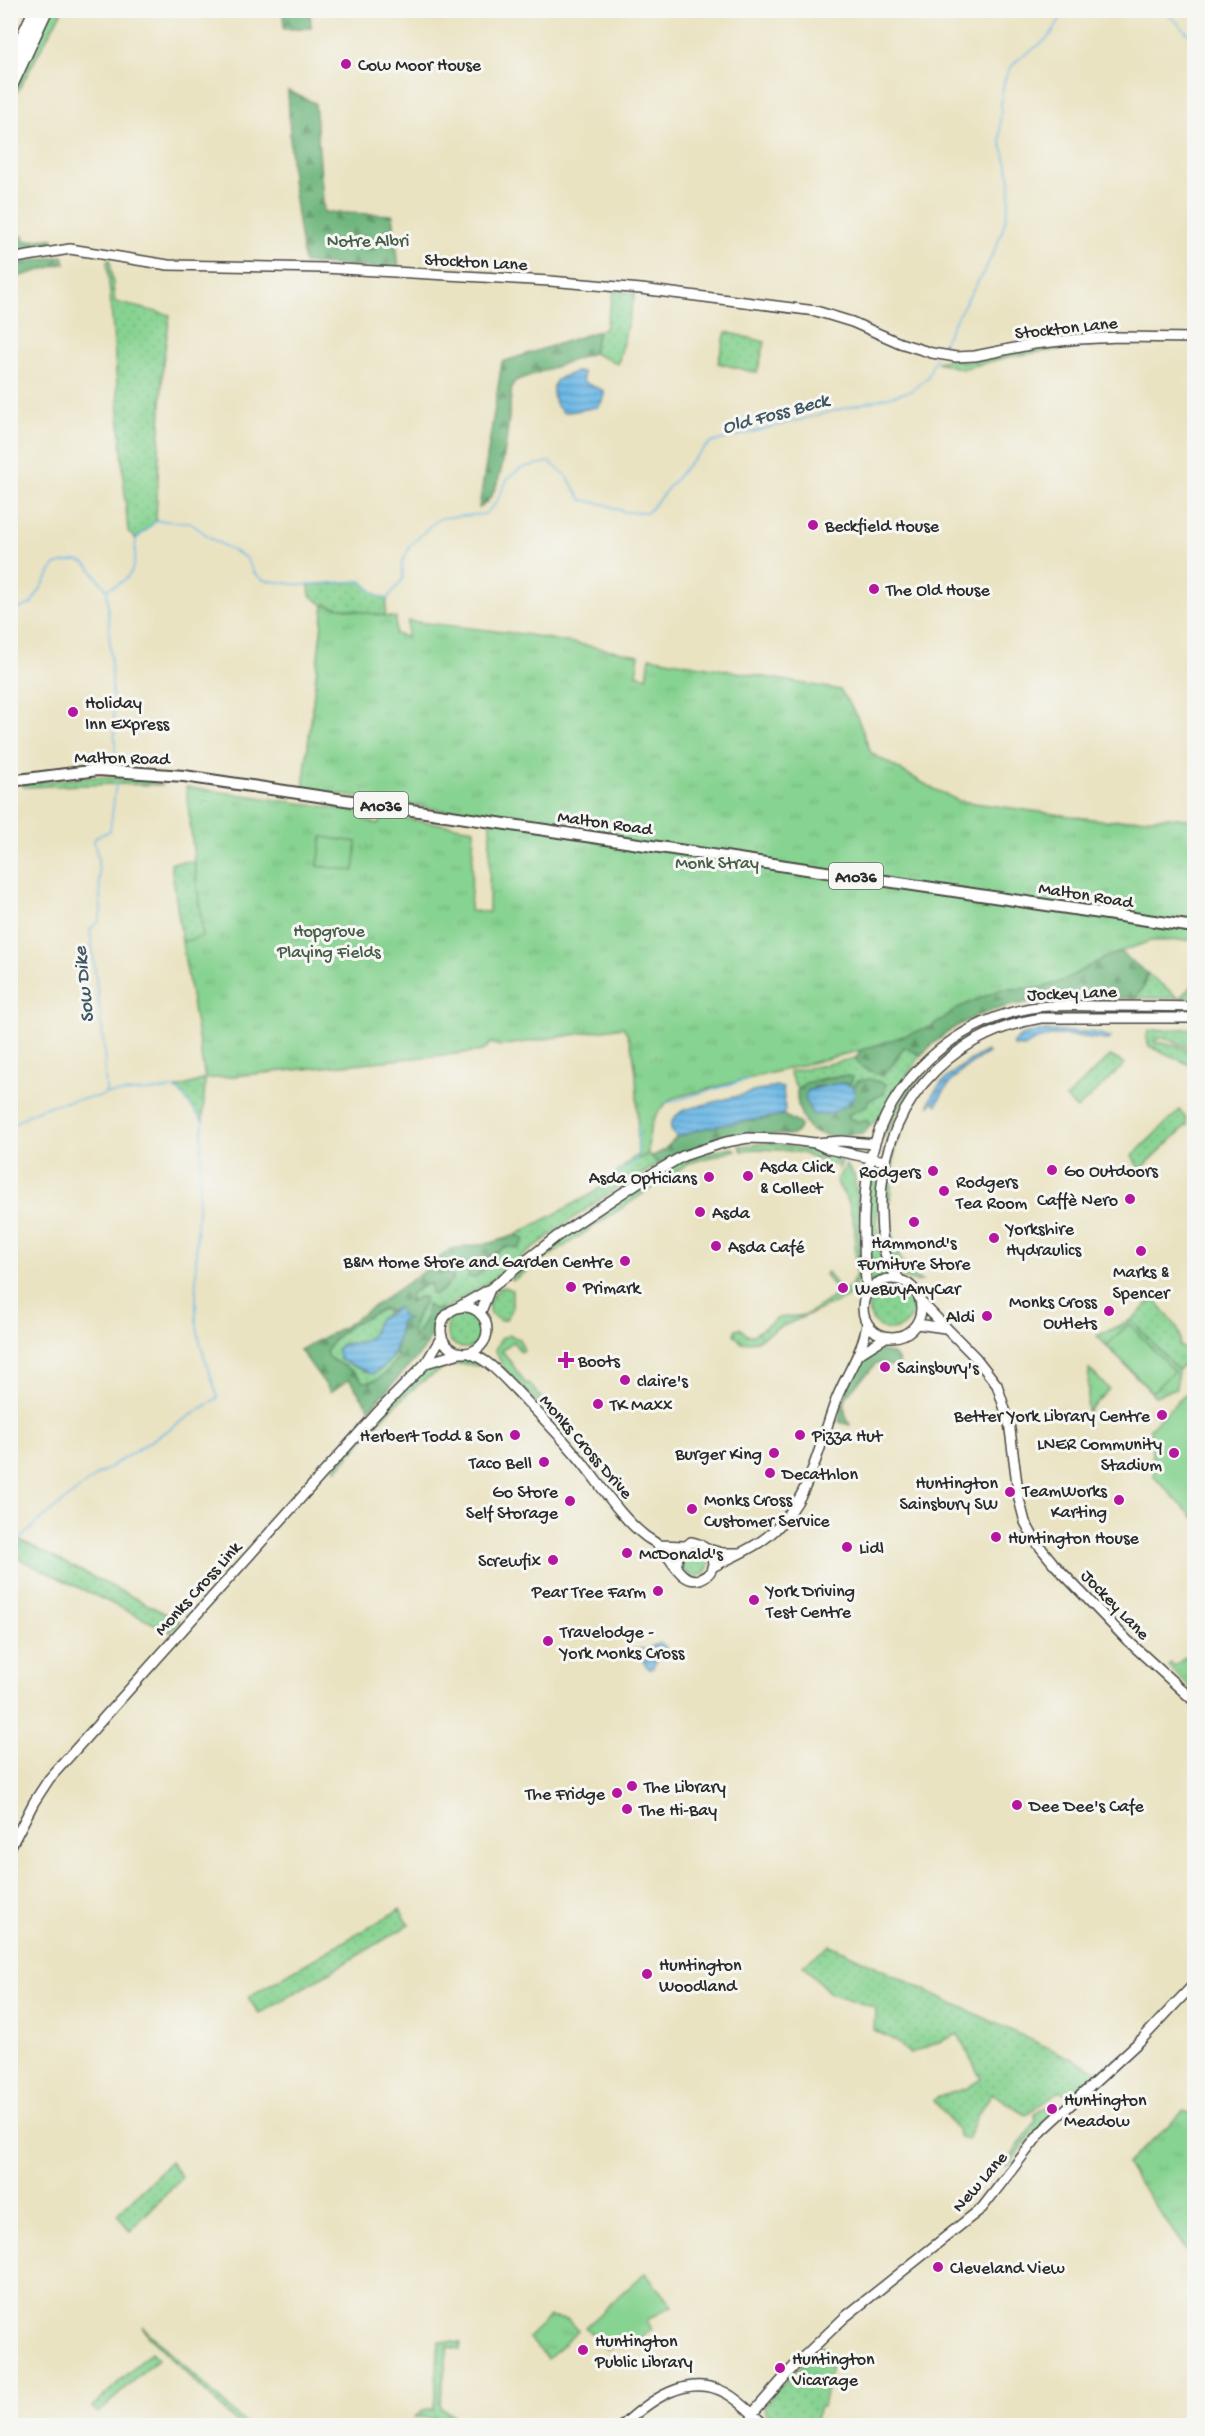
<svg xmlns="http://www.w3.org/2000/svg" width="1205" height="2436" font-family="'Gochi Hand',sans-serif">
<style>
.grass{fill:url(#grass-dots);stroke:#597f5e;stroke-width:1.5}
.forest{fill:url(#forest-firs);stroke:#4c7053;stroke-width:1.5;fill-rule:evenodd}
.park{fill:url(#park-tufts);stroke:#597f5e;stroke-width:1.5}
.pitch{fill:#87d391;stroke:#597f5e;stroke-width:1.5}
.water{fill:url(#water-rules);stroke:#4c7289;stroke-width:1.5}
.lines{fill:none;stroke-linecap:round;stroke-linejoin:round}
.stream{stroke:#6ebae7;stroke-width:1.5}
.minor-casing{stroke:#484742;stroke-width:12}
.major-casing{stroke:#484742;stroke-width:14}
.highway-casing{stroke:#484742;stroke-width:15}
.minor{stroke:#fff;stroke-width:9}
.major{stroke:#fff;stroke-width:10}
.highway{stroke:#fff;stroke-width:12}
.poi-dot{fill:#b5179e;stroke:#f6f6f2;stroke-width:2}
.labels{text-anchor:middle;stroke-width:6;stroke-linejoin:round;paint-order:stroke}
.shield{fill:#f6f6f2;stroke:#686867;stroke-width:1.5}
.shield-label{font-size:16px;font-weight:bold;fill:#2b2b2b}
.poi-label{font-size:18px;fill:#2b2b2b;stroke:#f6f6f2;text-anchor:start}
.park-label{font-size:18px;fill:#475d4a;stroke:#f6f6f2}
.street-label{font-size:18px;fill:#2b2b2b;stroke:#f6f6f2}
.water-label{font-size:20px;font-style:italic;fill:#3f5663;stroke:#f6f6f2}
</style>
<defs>
<pattern id="grass-dots" width="8" height="8" patternUnits="userSpaceOnUse" patternTransform="scale(1.5)"><rect width="8" height="8" fill="#87d391"/><path d="M2 2h.1M6 6h.1" fill="none" stroke="#75b57d" stroke-width="1.8" stroke-linecap="round"/></pattern>
<pattern id="forest-firs" width="22" height="20" patternUnits="userSpaceOnUse" patternTransform="scale(1.5)"><rect width="22" height="20" fill="#6db57b"/><path d="M5 1l3.5 6h-7zM16 11l3.5 6h-7z" fill="#5a9365"/></pattern>
<pattern id="park-tufts" width="24" height="20" patternUnits="userSpaceOnUse" patternTransform="scale(1.5)"><rect width="24" height="20" fill="#87d391"/><path d="M3 7l-1-3M5 7V3M7 7l1-3M15 17l-1-3M17 17v-4M19 17l1-3" fill="none" stroke="#75b57d"/></pattern>
<pattern id="water-rules" width="6" height="5" patternUnits="userSpaceOnUse" patternTransform="scale(1.5)"><rect width="6" height="5" fill="#6ebae7"/><path d="M0 2.5h6" fill="none" stroke="#5b97bb"/></pattern>
</defs>
<rect width="100%" height="100%" fill="#f6f6f2"/>
<filter id="ink" filterUnits="userSpaceOnUse"><feTurbulence type="fractalNoise" baseFrequency=".0167" numOctaves="2"/><feDisplacementMap in="SourceGraphic" scale="12" xChannelSelector="R" yChannelSelector="G"/><feConvolveMatrix kernelMatrix="1 2 1 2 8 2 1 2 1" color-interpolation-filters="sRGB"/></filter>
<filter id="wash" filterUnits="userSpaceOnUse"><feTurbulence type="fractalNoise" baseFrequency=".008" numOctaves="4" result="noise"/><feDisplacementMap in="SourceGraphic" scale="24" xChannelSelector="R" yChannelSelector="G"/><feGaussianBlur stdDeviation="1.35" result="paint"/><feColorMatrix in="noise" values="0 0 0 0 0 0 0 0 0 0 0 0 0 0 0 0 0 1.4 0 .05"/><feComposite in="paint" operator="in"/></filter>
<g filter="url(#wash)">
<rect width="100%" height="100%" fill="#eae3c2"/>
<path class="grass" d="M50,11H62L11,103L10,93Z
M110,259L115,302L170,315L163,362L156,521L136,539L128,532C120,442 116,352 107,262Z
M614,291L635,293L618,364L593,353L598,331L605,329Z
M726,332L765,342L757,373L718,363Z
M1131,339L1139,344L1080,347L1040,352L1007,357L962,369L937,362L950,359L967,362L1036,347Z
M361,581L379,597L387,599L385,616L324,605L310,595L309,585Z
M97,777L145,780L163,785L116,784L23,787V783Z
M194,861L203,937L182,942L171,863Z
M1147,973L1179,998L1194,984V992L1188,998H1135L1144,986Z
M1059,1012L1110,1013C1096,1021 1048,1014 1028,1017C981,1025 934,1056 907,1095C897,1109 893,1126 881,1139C901,1080 953,1031 1014,1016C1028,1012 1045,1013 1059,1012Z
M1194,1028V1050L1165,1038L1155,1039V1042L1178,1046L1194,1054V1064H1188L1149,1046L1146,1038L1149,1031L1155,1030Z
M904,1047L921,1055L881,1115L870,1126L867,1121L859,1122L850,1119L848,1115L865,1107L869,1100L884,1094L858,1081L853,1088L850,1085L852,1077C836,1074 810,1079 797,1089L789,1072L856,1058L861,1067L867,1070L893,1064Z
M1110,1056L1125,1064L1077,1109L1066,1098Z
M205,1079L203,1121L179,1091L175,1089Z
M912,1106L895,1147L888,1217L894,1244L907,1273L922,1281C876,1288 882,1197 887,1171C891,1149 900,1124 912,1106Z
M1180,1110L1186,1119L1187,1125L1140,1170L1132,1156Z
M770,1143L835,1155V1159L842,1162L838,1171V1165L827,1164L802,1153L782,1150L755,1149L742,1151L739,1146Z
M731,1147L736,1150L689,1163L512,1281L510,1278L572,1231L645,1182L683,1160Z
M648,1154L659,1164L617,1188L568,1222L486,1284L443,1310L440,1308L426,1318L414,1340C410,1326 416,1315 424,1304L408,1302L411,1293L424,1285L431,1284L447,1264L457,1262L468,1270L484,1268L486,1259L505,1246L524,1239L516,1235L592,1194L637,1155L638,1159Z
M873,1161L880,1170L877,1215L879,1249L883,1262L892,1276L881,1278L870,1284L869,1190Z
M846,1165L854,1175L859,1208L860,1277L848,1297L774,1330L756,1341L742,1343L734,1334L736,1329L740,1328L747,1335H753L778,1318L806,1315L838,1294L825,1274L827,1272L841,1292L851,1286L856,1274L855,1229L849,1203L836,1181Z
M869 1308a22 22 0 1 1 44 0a22 22 0 1 1-44 0Z
M505,1287L512,1290V1310L506,1319L500,1321L490,1314L488,1303L499,1288Z
M1152,1300L1157,1301C1164,1317 1185,1326 1179,1345L1191,1354L1192,1358L1178,1370L1131,1320Z
M383,1309L388,1312C375,1321 375,1334 366,1340C359,1344 349,1342 341,1344L337,1349L346,1363L367,1372H377L395,1354H399C391,1369 383,1382 364,1382L354,1372L329,1358L326,1353C334,1331 363,1318 383,1309Z
M447 1330a18 18 0 1 1 36 0a18 18 0 1 1-36 0Z
M509,1335L519,1339L524,1350L521,1352L513,1342L502,1350L526,1384L529,1383L553,1412L549,1413L504,1369L495,1350L500,1339Z
M462,1357L479,1361L478,1366C470,1364 462,1363 455,1365C412,1376 366,1438 337,1470L335,1466C362,1435 406,1375 444,1361C449,1358 456,1358 462,1357Z
M10,1536L20,1540L180,1621L171,1632L11,1555Z
M681 1562a14 14 0 1 1 28 0a14 14 0 1 1-28 0Z
M1185,1657L1189,1661L1194,1657V1688L1192,1690L1168,1666L1171,1663L1175,1666Z
M400,1909L409,1925L259,2014L248,1997Z
M830,1945L1099,2072L1070,2099L1061,2091L1026,2115L992,2093L977,2116L967,2140L958,2136L957,2129L934,2101L936,2098L967,2088L981,2079L958,2034L910,2054L896,2041L874,2030L875,2008L830,1993L803,1965Z
M1046,2107L1053,2115L1028,2140L1009,2165L1004,2166L1036,2121L1034,2114Z
M170,2162L182,2177L130,2231L117,2214Z
M142,2326L243,2421L248,2425H239L149,2336Z
M439,2341L461,2343L460,2349L448,2347L440,2403L442,2409L453,2415L460,2424L447,2419L415,2417L423,2411L434,2409Z
M822,2345L833,2361L823,2407H820L814,2425H775L766,2412L764,2406L777,2390Z
M151,2352L158,2359L98,2413L92,2407Z"/>
<path class="forest" d="M283,11H310L311,28L284,29Z
M288,91L315,103L324,212L393,215L399,269L304,263L292,179Z
M11,234L23,236L26,241L53,239L44,247L11,255Z
M63,256L65,263L11,279V264Z
M598,331L593,353L515,381L512,386C508,415 507,495 479,508L502,362Z
M1120,952L1147,973L1144,986L1135,998C1076,998 1011,995 957,1026C944,1033 932,1045 921,1055L904,1047L893,1064L882,1076L861,1067L856,1058L861,1050L930,1027L960,1007L1001,989L1040,988L1062,981L1104,958Z
M843,1076L853,1077L850,1085L845,1083L813,1087L854,1096L853,1088L858,1081L869,1079L886,1084L884,1094L869,1100L865,1107L848,1115L850,1119L859,1122L867,1120L870,1126L864,1133L830,1136L811,1131C801,1117 796,1106 797,1089L805,1083Z
M783,1115L800,1124V1128L793,1135C739,1132 708,1142 659,1164L651,1157L663,1151L677,1137L704,1128Z
M516,1235L525,1239L519,1248L505,1247L486,1259L485,1268L475,1278L468,1277V1270L457,1262L447,1264L438,1274L446,1273L454,1277L444,1289L434,1295L431,1292V1284L424,1285L411,1293L409,1302L419,1297H425C423,1313 408,1321 414,1340L426,1318L427,1305L434,1310H443L425,1348L370,1409L349,1379L331,1392L300,1350L345,1326L426,1270L450,1249L491,1243ZM398,1308L401,1320L395,1354L398,1355C391,1369 382,1382 364,1382L354,1372L329,1358L326,1353C334,1331 363,1318 383,1309L388,1312Z
M879,1350C889,1353 896,1353 900,1364L897,1367L876,1363C862,1386 832,1391 850,1425L839,1422C841,1395 853,1362 879,1350Z"/>
<path class="park" d="M324,605L396,618L395,634L407,637L408,621L523,634L639,655L636,674L647,677L650,657L840,690L856,714L871,753L930,787L959,801L1107,821L1167,817L1194,820V940L1150,941L1104,958L1062,981L1040,988L1001,989L960,1007L930,1027L861,1050L673,1098C652,1112 648,1129 648,1154L638,1159C636,1126 642,1052 623,1027L500,1046L491,1043L483,1051L205,1079L182,942L203,936L186,787L362,812L365,820L377,824L387,816L474,829L470,911L489,912L490,817L303,789Z
M1131,1320L1178,1370L1176,1388L1155,1396L1097,1336Z
M1089,1369L1109,1389L1087,1412Z
M1184,2111L1194,2116V2261L1126,2164Z
M549,2317L568,2320L578,2331L548,2359L528,2337Z"/>
<path class="pitch" d="M322,837L357,842L354,871L318,866Z
M1129,1324L1174,1371L1152,1392L1107,1345Z
M1194,1386V1518L1154,1477L1150,1428Z
M645,2273L672,2306L647,2320L652,2330L624,2349L622,2345L617,2348L615,2345L607,2350L585,2327Z"/>
<path class="water" d="M576,372H583V382L604,391V396L599,407C586,408 576,413 563,412C554,406 549,389 557,380C562,376 571,374 576,372Z
M1039,1031L1092,1032L1111,1037L1108,1040C1076,1037 1054,1027 1024,1047L1013,1046V1043L1021,1036Z
M987,1051L988,1053C968,1064 944,1083 937,1105L933,1102L929,1106C929,1086 970,1059 987,1051Z
M840,1083C877,1086 836,1121 812,1114L805,1098L808,1090Z
M776,1086L783,1088L785,1110L783,1115L704,1128L677,1137C664,1126 673,1117 684,1110Z
M398,1308L401,1315L407,1319L401,1320C396,1344 397,1362 373,1374L340,1360L337,1349L341,1345L365,1341L372,1335L378,1320Z
M659,1643L665,1646L667,1652L663,1656L656,1659L653,1668H648L636,1651L637,1649H647Z"/>
<g class="lines">
<path class="stream" d="M1162,10L1177,22L1194,40
M940,350C965,293 1008,253 1010,187C1011,173 1004,156 1001,142C999,128 1001,97 1004,83C1012,47 1054,53 1062,10
M107,590L116,763
M10,612L31,604L55,565C92,554 85,567 107,589C137,578 134,567 136,539L156,521L190,522L210,538L246,558L254,573L263,580L301,585L361,581L379,597L387,599L403,579L402,563L410,546L431,525L441,518L485,514L496,503L508,478L522,468L549,462L566,475L582,500L604,504L625,512H648L690,462L710,443L911,391L927,378L936,357
M667,1103L749,1079
M10,1126C44,1103 63,1102 102,1096L106,1093L104,1047L90,929L99,921L101,912L98,859L94,841L96,837L110,831L116,784
M623,1171L638,1157V1124
M17,1542L40,1520L96,1476L218,1398L200,1343L196,1320V1247L203,1121L179,1091L175,1089L104,1094"/>
</g>
</g>
<g filter="url(#ink)">
<g class="lines">
<defs>
<path id="minor" d="M10,259L70,249L168,265L324,268L550,281L641,289L816,311L852,322L900,343L932,353L956,357L975,356L1034,344L1079,339L1119,337L1194,338
M10,771L14,780
M815,1143L841,1141L874,1144
M863 1308a29 29 0 1 1 58 0a29 29 0 1 1-58 0Z
M900,1280C881,1259 882,1238 881,1211C878,1112 944,1034 1041,1018H1194
M867,1292C863,1249 861,1199 871,1157C889,1080 954,1022 1031,1008C1055,1004 1080,1006 1104,1006C1134,1006 1164,1006 1194,1007
M920,1301L976,1358L997,1385L1009,1422L1019,1499L1025,1522L1036,1542L1054,1564L1127,1640L1194,1701
M441 1330a23 23 0 1 1 46 0a23 23 0 1 1-46 0Z
M457,1308L490,1289L556,1237L645,1178L683,1156L704,1149L726,1142L748,1138L783,1139L815,1143L828,1149L885,1161
M480,1314L490,1289
M917,1324L945,1328
M469,1353C489,1360 501,1375 515,1389C536,1411 558,1433 577,1456C599,1482 618,1515 645,1536C650,1540 656,1542 660,1547C671,1557 681,1585 700,1579C723,1570 712,1545 691,1542L679,1552L676,1567
M859,1354L886,1337
M426,1363L460,1353
M659,1545L684,1546
M708,1549L722,1553H738
M712,1567C728,1559 745,1552 760,1542C809,1509 817,1451 836,1400C846,1374 863,1352 867,1324
M10,1848L34,1802L49,1779L377,1413L426,1363L442,1336
M752,2414L797,2363L845,2317L982,2208L1042,2131L1142,2039L1194,1984
M622,2426C649,2401 687,2372 726,2393C741,2401 753,2415 766,2426"/>
<path id="major" d="M10,781L98,770L184,776L1194,927"/>
<path id="highway" d="M10,64L35,10
M10,88L46,10"/>
</defs>
<use href="#minor" class="minor-casing"/>
<use href="#major" class="major-casing"/>
<use href="#highway" class="highway-casing"/>
<use href="#minor" class="minor"/>
<use href="#major" class="major"/>
<use href="#highway" class="highway"/>
</g>
</g>
<g class="poi-dot">
<circle cx="346" cy="64" r="6"/>
<circle cx="813" cy="525" r="6"/>
<circle cx="874" cy="589" r="6"/>
<circle cx="73" cy="712" r="6"/>
<circle cx="1052" cy="1170" r="6"/>
<circle cx="933" cy="1171" r="6"/>
<circle cx="748" cy="1176" r="6"/>
<circle cx="709" cy="1177" r="6"/>
<circle cx="944" cy="1191" r="6"/>
<circle cx="1130" cy="1199" r="6"/>
<circle cx="700" cy="1212" r="6"/>
<circle cx="914" cy="1222" r="6"/>
<circle cx="994" cy="1238" r="6"/>
<circle cx="716" cy="1246" r="6"/>
<circle cx="1141" cy="1251" r="6"/>
<circle cx="625" cy="1261" r="6"/>
<circle cx="571" cy="1287" r="6"/>
<circle cx="843" cy="1288" r="6"/>
<circle cx="1109" cy="1311" r="6"/>
<circle cx="987" cy="1316" r="6"/>
<path d="M563 1351h6v6h6v6h-6v6h-6v-6h-6v-6h6z"/>
<circle cx="885" cy="1367" r="6"/>
<circle cx="625" cy="1380" r="6"/>
<circle cx="598" cy="1404" r="6"/>
<circle cx="1162" cy="1415" r="6"/>
<circle cx="515" cy="1435" r="6"/>
<circle cx="800" cy="1435" r="6"/>
<circle cx="774" cy="1453" r="6"/>
<circle cx="1174" cy="1453" r="6"/>
<circle cx="544" cy="1462" r="6"/>
<circle cx="770" cy="1473" r="6"/>
<circle cx="1010" cy="1492" r="6"/>
<circle cx="1119" cy="1500" r="6"/>
<circle cx="570" cy="1501" r="6"/>
<circle cx="692" cy="1509" r="6"/>
<circle cx="996" cy="1537" r="6"/>
<circle cx="847" cy="1547" r="6"/>
<circle cx="627" cy="1553" r="6"/>
<circle cx="553" cy="1560" r="6"/>
<circle cx="658" cy="1591" r="6"/>
<circle cx="754" cy="1600" r="6"/>
<circle cx="548" cy="1641" r="6"/>
<circle cx="632" cy="1786" r="6"/>
<circle cx="617" cy="1793" r="6"/>
<circle cx="1017" cy="1805" r="6"/>
<circle cx="627" cy="1809" r="6"/>
<circle cx="647" cy="1974" r="6"/>
<circle cx="1052" cy="2109" r="6"/>
<circle cx="938" cy="2267" r="6"/>
<circle cx="583" cy="2350" r="6"/>
<circle cx="780" cy="2368" r="6"/>
</g>
<g class="labels">
<g class="shield">
<rect x="354" y="792" width="54" height="26" rx="4.5"/>
<rect x="829" y="863" width="54" height="26" rx="4.5"/>
</g>
<g class="shield-label">
<text x="381" y="811">A1036</text>
<text x="856" y="882">A1036</text>
</g>
<g class="poi-label">
<text x="358" y="70">Cow Moor House</text>
<text x="825" y="531">Beckfield House</text>
<text x="886" y="595">The Old House</text>
<text x="85" y="708">Holiday<tspan x="85" dy="21">Inn Express</tspan></text>
<text x="760" y="1172">Asda Click<tspan x="760" dy="21">&amp; Collect</tspan></text>
<text x="1064" y="1176">Go Outdoors</text>
<text x="921" y="1177" text-anchor="end">Rodgers</text>
<text x="697" y="1183" text-anchor="end">Asda Opticians</text>
<text x="956" y="1187">Rodgers<tspan x="956" dy="21">Tea Room</tspan></text>
<text x="1118" y="1205" text-anchor="end">Caffè Nero</text>
<text x="712" y="1218">Asda</text>
<text x="1006" y="1234">Yorkshire<tspan x="1006" dy="21">Hydraulics</tspan></text>
<text x="914" y="1248" text-anchor="middle">Hammond's<tspan x="914" dy="21">Furniture Store</tspan></text>
<text x="728" y="1252">Asda Café</text>
<text x="613" y="1267" text-anchor="end">B&amp;M Home Store and Garden Centre</text>
<text x="1141" y="1277" text-anchor="middle">Marks &amp;<tspan x="1141" dy="21">Spencer</tspan></text>
<text x="583" y="1293">Primark</text>
<text x="855" y="1294">WeBuyAnyCar</text>
<text x="1097" y="1307" text-anchor="end">Monks Cross<tspan x="1097" dy="21">Outlets</tspan></text>
<text x="975" y="1322" text-anchor="end">Aldi</text>
<text x="578" y="1366">Boots</text>
<text x="897" y="1373">Sainsbury's</text>
<text x="637" y="1386">claire's</text>
<text x="610" y="1410">TK Maxx</text>
<text x="1150" y="1421" text-anchor="end">Better York Library Centre</text>
<text x="503" y="1441" text-anchor="end">Herbert Todd &amp; Son</text>
<text x="812" y="1441">Pizza Hut</text>
<text x="1162" y="1449" text-anchor="end">LNER Community<tspan x="1162" dy="21">Stadium</tspan></text>
<text x="762" y="1459" text-anchor="end">Burger King</text>
<text x="532" y="1468" text-anchor="end">Taco Bell</text>
<text x="782" y="1479">Decathlon</text>
<text x="998" y="1488" text-anchor="end">Huntington<tspan x="998" dy="21">Sainsbury SW</tspan></text>
<text x="1107" y="1496" text-anchor="end">TeamWorks<tspan x="1107" dy="21">Karting</tspan></text>
<text x="558" y="1497" text-anchor="end">Go Store<tspan x="558" dy="21">Self Storage</tspan></text>
<text x="704" y="1505">Monks Cross<tspan x="704" dy="21">Customer Service</tspan></text>
<text x="1008" y="1543">Huntington House</text>
<text x="859" y="1553">Lidl</text>
<text x="639" y="1559">McDonald's</text>
<text x="541" y="1566" text-anchor="end">Screwfix</text>
<text x="766" y="1596">York Driving<tspan x="766" dy="21">Test Centre</tspan></text>
<text x="646" y="1597" text-anchor="end">Pear Tree Farm</text>
<text x="560" y="1637">Travelodge -<tspan x="560" dy="21">York Monks Cross</tspan></text>
<text x="644" y="1792">The Library</text>
<text x="605" y="1799" text-anchor="end">The Fridge</text>
<text x="1029" y="1811">Dee Dee's Cafe</text>
<text x="639" y="1815">The Hi-Bay</text>
<text x="659" y="1970">Huntington<tspan x="659" dy="21">Woodland</tspan></text>
<text x="1064" y="2105">Huntington<tspan x="1064" dy="21">Meadow</tspan></text>
<text x="950" y="2273">Cleveland View</text>
<text x="595" y="2346">Huntington<tspan x="595" dy="21">Public Library</tspan></text>
<text x="792" y="2364">Huntington<tspan x="792" dy="21">Vicarage</tspan></text>
</g>
<g class="park-label">
<text x="368" y="246">Notre Albri</text>
<text x="717" y="868">Monk Stray</text>
<text x="329" y="936">Hopgrove<tspan x="329" dy="21">Playing Fields</tspan></text>
</g>
<g class="street-label">
<text transform="translate(476 261) rotate(3)" y="6">Stockton Lane</text>
<text transform="translate(1066 327) rotate(-6)" y="6">Stockton Lane</text>
<text transform="translate(122 757) rotate(1)" y="6">Malton Road</text>
<text transform="translate(605 822) rotate(8)" y="6">Malton Road</text>
<text transform="translate(1086 894) rotate(9)" y="6">Malton Road</text>
<text transform="translate(1072 992) rotate(-2)" y="6">Jockey Lane</text>
<text transform="translate(587 1446) rotate(49)" y="6">Monks Cross Drive</text>
<text transform="translate(197 1588) rotate(-48)" y="6">Monks Cross Link</text>
<text transform="translate(1116 1604) rotate(46)" y="6">Jockey Lane</text>
<text transform="translate(979 2181) rotate(-49)" y="6">New Lane</text>
</g>
<g class="water-label">
<text transform="translate(775 412) rotate(-15)" y="7">Old Foss Beck</text>
<text transform="translate(82 985) rotate(-96)" y="7">Sow Dike</text>
</g>
</g>
<rect width="1205" height="2436" fill="none" stroke="#f6f6f2" stroke-width="36"/>
</svg>
